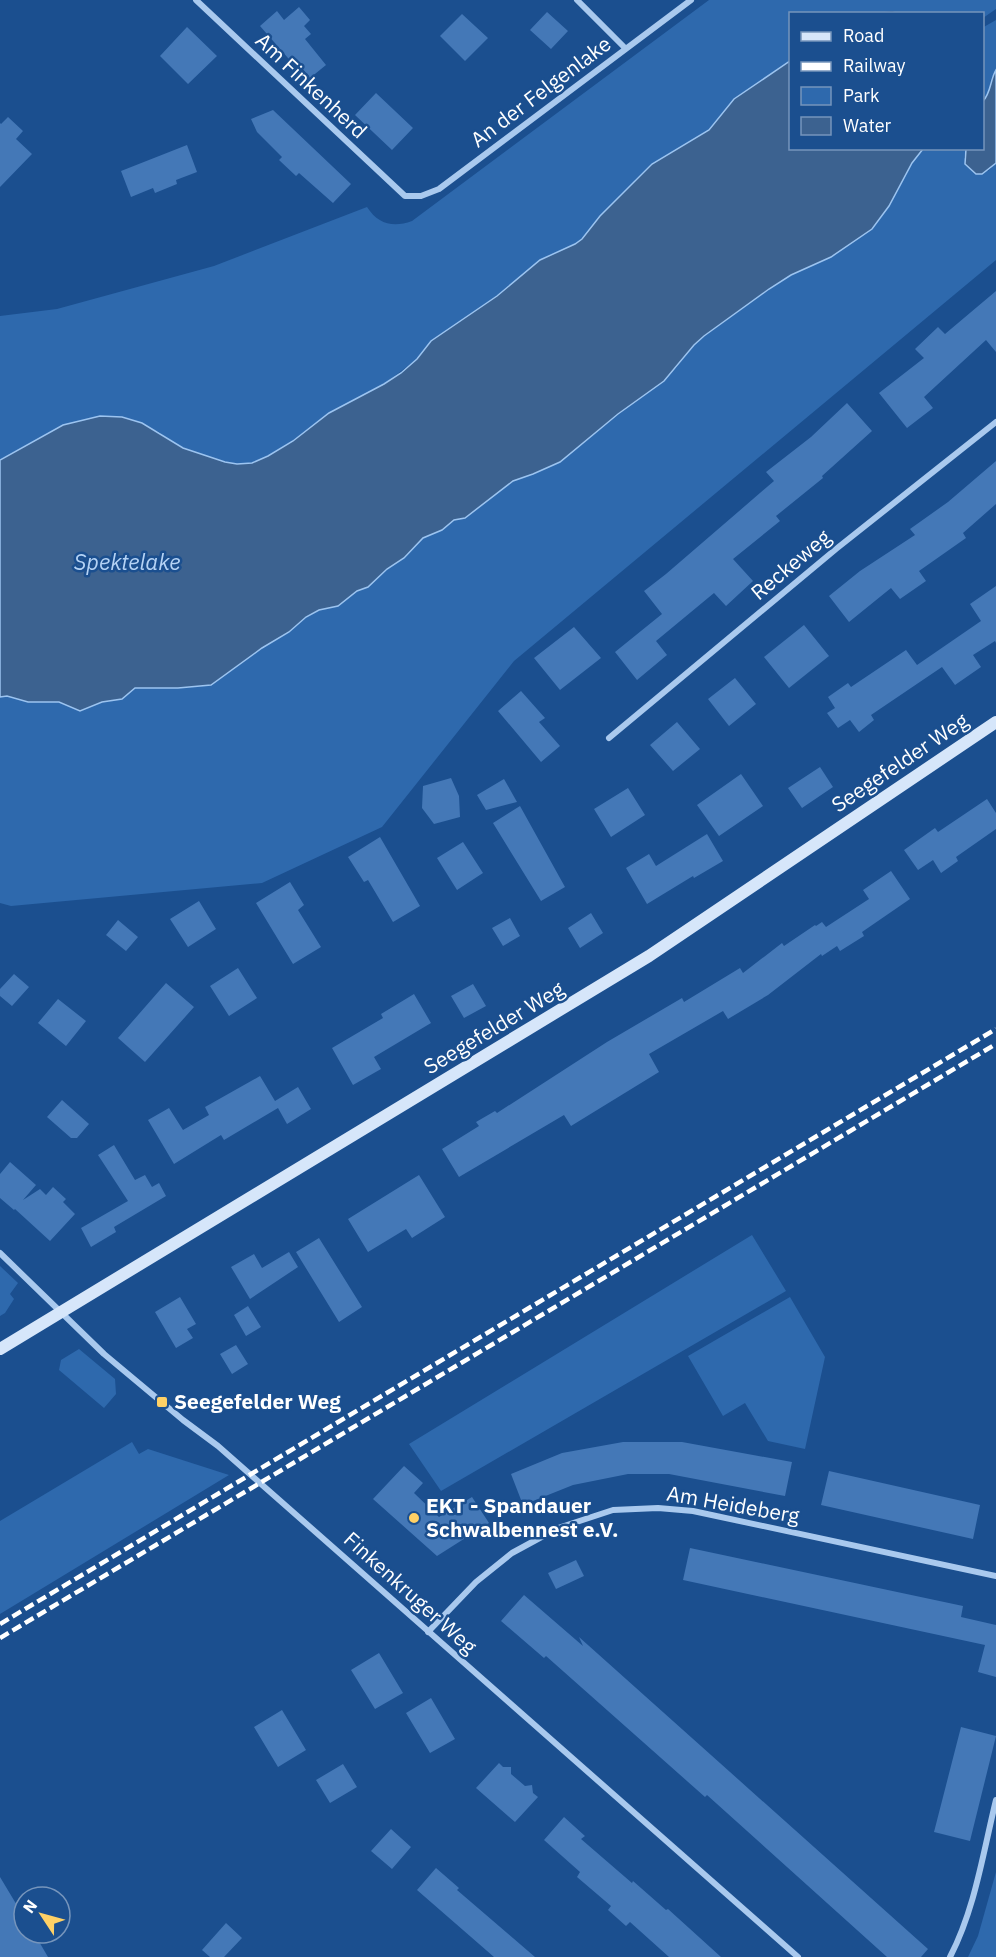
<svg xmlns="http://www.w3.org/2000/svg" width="996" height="1957" font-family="'IBM Plex Sans',sans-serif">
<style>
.green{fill:#2e69ad}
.water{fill:#3c6290;stroke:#9cc4f0;stroke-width:1.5}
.building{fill:#4478b7}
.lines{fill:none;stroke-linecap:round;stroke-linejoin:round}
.street{stroke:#a9c9ee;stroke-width:6}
.secondary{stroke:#d6e6fa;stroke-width:12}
.rail{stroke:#fff;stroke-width:4.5;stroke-dasharray:10 4.5;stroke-linecap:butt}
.poi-dot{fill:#ffd166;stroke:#1b4f8f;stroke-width:2}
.labels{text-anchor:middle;stroke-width:5;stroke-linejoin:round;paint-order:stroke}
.street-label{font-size:21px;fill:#fff;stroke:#1b4f8f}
.poi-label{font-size:21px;font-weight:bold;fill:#fff;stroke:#1b4f8f;text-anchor:start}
.water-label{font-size:22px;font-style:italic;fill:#b5d3f5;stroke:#1b4f8f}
</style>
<rect width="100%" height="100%" fill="#1b4f8f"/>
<path class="green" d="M709,0H996V9L983,18L982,14H901L892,11L870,14H790V61L734,99L709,130L652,164L582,239L575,244L540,260L497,296L431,341L417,359L384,384L329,413L293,441L268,456L252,463L237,464L225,462L183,448L170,441L159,432L122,417L100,416L63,425L0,460V316L57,309L214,266L367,207C378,224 393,228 412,221Z
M996,20V70L991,79L988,96L983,101L982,28Z
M923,149H966L964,158L988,171L996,163V260L514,661L382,827L262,883L11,906L0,903V697L7,696L29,702H59L80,711L102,702L122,699L135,688H178L211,685L262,648L289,632L306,617L319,610L338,606L357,591L368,587L387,569L404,558L423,538L447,526L454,520L465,518L513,481L533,474L560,462L676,368L694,345L705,336L769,289L791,275L831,257L872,229L889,206L912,163Z
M752,1235L786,1291L441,1491L409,1444Z
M0,1266L18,1283L10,1294L14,1299L5,1313L0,1316Z
M790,1297L825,1357L805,1449L768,1441L745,1403L723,1416L688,1356Z
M79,1349L115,1379L116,1394L104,1408L59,1370L61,1360Z
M132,1442L139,1454L148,1449L229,1475L0,1614V1521Z
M996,1872V1957H968L978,1936Z"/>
<path class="water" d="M790,61V148L923,149L912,163L889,206L872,229L831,257L791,275L769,289L704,336L694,345L664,381L618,414L560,462L533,474L513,481L465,518L454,520L442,530L423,538L404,558L387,569L368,587L357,591L338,606L319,610L306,617L289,632L262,648L211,685L178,688H135L122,699L102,702L80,711L59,702H28L7,696L0,697V460L63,425L100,416L122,417L142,423L183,448L225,462L237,464L252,463L268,456L293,441L329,413L384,384L401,373L417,359L431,341L497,296L540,260L575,244L582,239L600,216L652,164L709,130L734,99Z
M996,70V163L982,174H976L965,164L966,149L982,148L983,101C991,93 990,80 996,70Z"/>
<path class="building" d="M299,7L310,20L304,26L311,34L305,39L326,65L310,78L298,63L295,66L260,26L277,11L284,20Z
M547,12L568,31L551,49L530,30Z
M462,14L488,38L465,61L440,36Z
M187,27L217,56L188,84L160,56Z
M376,93L413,128L392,150L355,115Z
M273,110L351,184L333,203L299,173L296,176L279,160L282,157L257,132L251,119Z
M8,117L23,131L16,139L32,154L0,187V123L1,124Z
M187,145L197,172L176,180L177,184L155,193L153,188L131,197L121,171Z
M996,291V352L986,340L924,397L933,408L907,428L879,393L924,358L915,349L938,327L945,334Z
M847,403L872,431L822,476L823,478L776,516L780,521L733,559L753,581L726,606L714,593L656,641L667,655L637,680L615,652L662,614L644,591L666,574L774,481L766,472L811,437Z
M996,461V504L963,533L966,538L919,571L926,581L900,599L891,588L849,622L829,596L860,571L915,535L910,529L948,502Z
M996,586V643L995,641L973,655L981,667L955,685L942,667L871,715L874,720L859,732L850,720L838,728L827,713L835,708L828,697L848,683L851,687L906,650L917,665L981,621L970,604Z
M804,625L829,656L789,688L764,657Z
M574,627L601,658L560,690L534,658Z
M735,678L756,704L729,726L708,699Z
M521,691L545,718L539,722L560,746L541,762L498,711Z
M677,722L700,749L673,771L650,745Z
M820,767L833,787L802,808L788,788Z
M741,774L763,806L719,836L697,805Z
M451,778L459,796L460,817L434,824L422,808L423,786Z
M504,779L517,802L486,810L477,795Z
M628,788L645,815L611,837L594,809Z
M987,799L996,813V829L956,857L958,861L941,873L933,860L918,870L904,850L935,828L938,832Z
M520,806L565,887L541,901L493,823Z
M707,834L723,861L694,878L693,876L647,904L626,868L649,854L656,866Z
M380,837L420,906L393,922L368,880L364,882L348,857Z
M463,842L483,873L457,890L437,858Z
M891,871L910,899L862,932L864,936L840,951L837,946L822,956L821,954L768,995L728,1019L723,1011L649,1054L659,1072L571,1126L564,1115L459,1177L442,1149L479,1126L476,1122L495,1111L497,1113L607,1042L682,998L684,1002L740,968L743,973L782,943L784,946L815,925L816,926L822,922L826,927L869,899L863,890Z
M290,882L304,905L298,910L321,947L293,964L256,903Z
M199,901L216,929L188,947L170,919Z
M591,913L603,933L580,948L568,928Z
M510,918L520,936L503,946L492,928Z
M118,920L138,937L126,951L106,935Z
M238,968L257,998L229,1016L210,986Z
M14,974L29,987L12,1006L0,996V989Z
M166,983L194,1007L145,1062L118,1038Z
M473,984L486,1006L464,1018L451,996Z
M414,994L431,1023L374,1057L381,1069L353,1085L332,1048L383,1018L381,1014Z
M58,999L86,1021L66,1046L38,1023Z
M260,1076L275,1101L298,1087L311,1109L287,1124L278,1108L224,1140L221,1135L174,1164L148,1120L169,1108L183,1130L209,1115L205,1107Z
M62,1100L89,1124L77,1138H71L47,1117Z
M114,1145L135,1180L145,1175L152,1187L159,1183L166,1196L114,1227L116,1232L91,1247L81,1228L128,1201L98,1155Z
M10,1162L36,1185L23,1200L40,1189L46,1195L53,1187L66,1199L63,1202L75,1214L50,1241L15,1209L14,1210L0,1198V1174Z
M419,1175L445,1217L412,1238L406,1229L368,1252L348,1219Z
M319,1238L362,1307L339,1322L296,1252Z
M289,1252L298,1267L250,1299L231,1267L254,1254L262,1268Z
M180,1297L196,1324L187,1329L193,1338L176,1348L155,1312Z
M248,1306L261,1327L246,1336L234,1315Z
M236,1345L248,1364L232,1374L220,1354Z
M623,1442H682L792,1462L785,1496L669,1474H628L573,1485L523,1505L511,1474L562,1453Z
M404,1466L423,1483L414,1493L439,1517L472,1497L489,1523L437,1556L373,1499Z
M829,1471L980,1505L973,1539L821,1505Z
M690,1548L963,1606L961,1617L996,1625V1677L978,1672L985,1645L683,1580Z
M576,1560L584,1576L556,1589L548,1573Z
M524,1595L583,1646L579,1637L928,1949L921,1957H887L707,1795L705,1797L546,1656L544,1658L501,1621Z
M379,1653L403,1693L375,1709L351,1670Z
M431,1698L455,1739L430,1753L406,1713Z
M282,1710L306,1750L278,1767L254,1727Z
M961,1727L996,1736L970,1841L934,1832Z
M499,1763L503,1767H511V1774L525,1786L532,1785L533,1793L538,1797L515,1822L476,1788Z
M343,1764L357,1787L330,1803L316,1780Z
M564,1817L585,1836L581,1839L632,1883L633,1881L666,1910L668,1909L721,1957H669L630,1922L626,1926L608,1910L611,1906L577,1877L580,1872L544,1840Z
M391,1829L411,1847L392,1869L371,1851Z
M436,1868L459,1888L457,1890L535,1957H494L417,1890Z
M0,1877L24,1917V1933H34L48,1957H0Z
M226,1923L242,1938L224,1957H210L202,1950Z"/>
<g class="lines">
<path class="street" d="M196,0L405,196H421L439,189L691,0
M577,0L626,49
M609,738L836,549L996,422
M0,1253L104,1354L183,1420L218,1446L798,1957
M428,1632L476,1582L512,1553L558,1528L613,1510L658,1508L693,1511L996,1576
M950,1957C975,1909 983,1853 996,1800"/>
<path class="secondary" d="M0,1349L649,956L996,722"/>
<path class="rail" d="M0,1624L996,1029
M0,1638L996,1044"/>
</g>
<g class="poi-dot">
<rect x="156" y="1396" width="12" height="12" rx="3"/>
<circle cx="414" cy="1518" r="6"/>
</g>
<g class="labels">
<g class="street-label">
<text transform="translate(311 86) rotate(43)" y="7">Am Finkenherd</text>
<text transform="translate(541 92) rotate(-37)" y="7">An der Felgenlake</text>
<text transform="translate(791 565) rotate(-40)" y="7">Reckeweg</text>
<text transform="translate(900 763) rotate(-34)" y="7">Seegefelder Weg</text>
<text transform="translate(494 1028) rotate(-31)" y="7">Seegefelder Weg</text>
<text transform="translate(733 1505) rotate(10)" y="7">Am Heideberg</text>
<text transform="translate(410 1593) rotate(42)" y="7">Finkenkruger Weg</text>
</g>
<g class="poi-label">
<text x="174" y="1409">Seegefelder Weg</text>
<text x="426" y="1513">EKT - Spandauer<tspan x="426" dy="24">Schwalbennest e.V.</tspan></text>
</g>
<g class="water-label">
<text x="127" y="570">Spektelake</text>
</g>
</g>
<rect x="789" y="12" width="195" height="138" fill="#1b4f8f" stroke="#7695bc" stroke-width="1.5"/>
<rect x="801" y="32" width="30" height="9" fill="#d6e6fa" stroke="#7695bc" stroke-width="1.5"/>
<text x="843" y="42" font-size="18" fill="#ffffff">Road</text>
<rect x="801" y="62" width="30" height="9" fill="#ffffff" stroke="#7695bc" stroke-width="1.5"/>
<text x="843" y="72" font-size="18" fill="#ffffff">Railway</text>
<rect x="801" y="87" width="30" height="18" fill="#2e69ad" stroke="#7695bc" stroke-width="1.5"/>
<text x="843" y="102" font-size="18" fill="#ffffff">Park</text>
<rect x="801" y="117" width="30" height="18" fill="#3c6290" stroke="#7695bc" stroke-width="1.5"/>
<text x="843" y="132" font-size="18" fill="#ffffff">Water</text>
<g transform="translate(42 1915) rotate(306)"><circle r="28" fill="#1b4f8f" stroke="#7695bc" stroke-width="1.5"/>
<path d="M0-4.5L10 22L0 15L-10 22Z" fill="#ffd166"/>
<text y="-9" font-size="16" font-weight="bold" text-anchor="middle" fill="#ffffff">N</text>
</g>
</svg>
